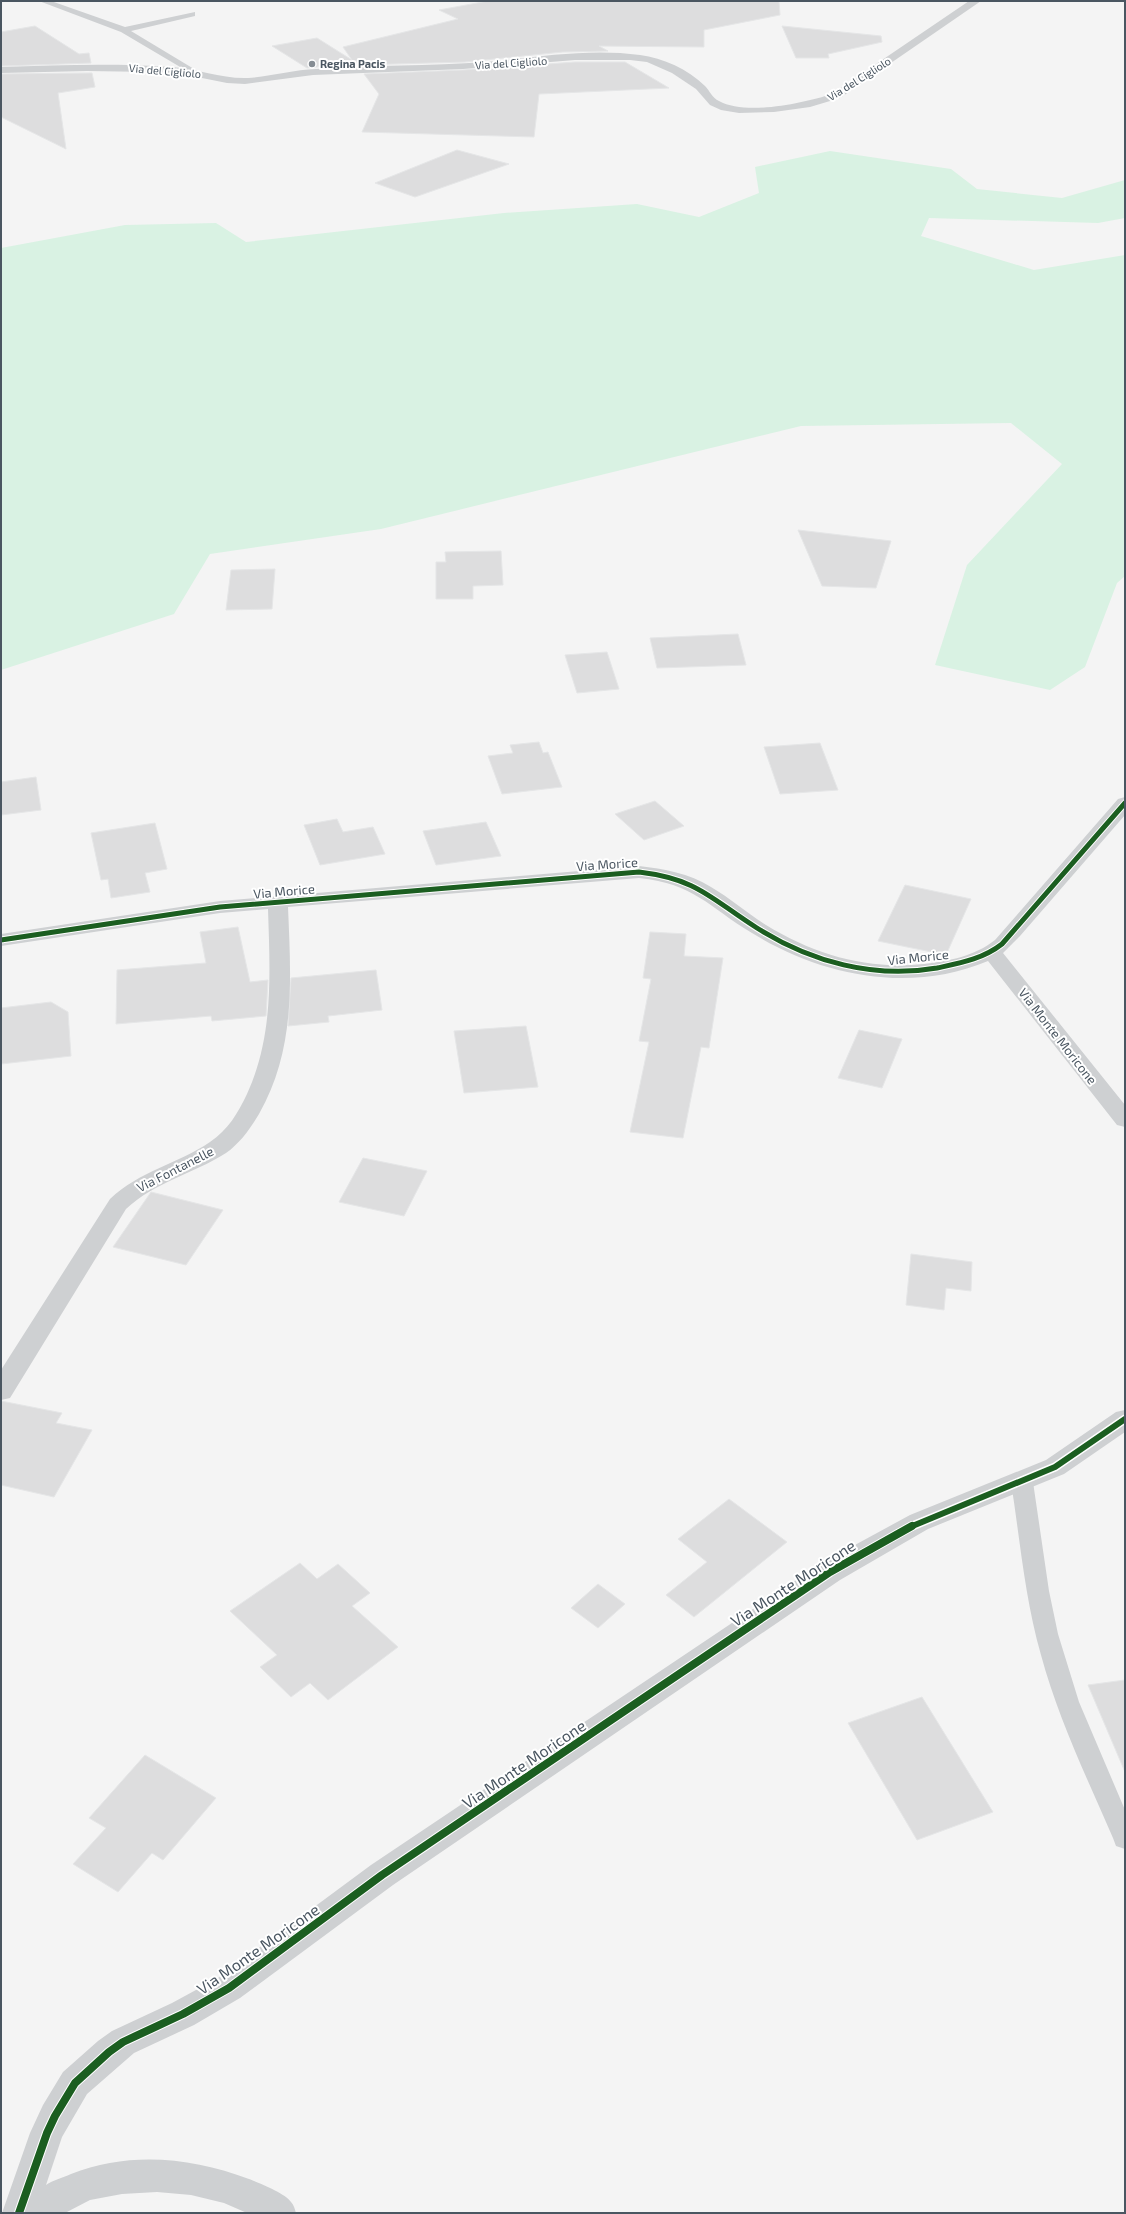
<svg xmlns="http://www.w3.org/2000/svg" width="1126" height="2214" font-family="'Exo 2',sans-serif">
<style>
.green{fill:#d9f2e3}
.building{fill:#ddddde;stroke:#e5e6e7}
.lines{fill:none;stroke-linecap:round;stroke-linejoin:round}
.service{fill:#ced0d2;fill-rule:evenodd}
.minor{fill:#ced0d2;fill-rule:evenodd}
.cycleway-far2-casing{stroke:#fff;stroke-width:7}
.cycleway-far1-casing{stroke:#fff;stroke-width:9}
.cycleway-casing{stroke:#fff;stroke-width:10}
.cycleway-far2{stroke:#1b5e20;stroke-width:5}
.cycleway-far1{stroke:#1b5e20;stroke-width:6}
.cycleway{stroke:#1b5e20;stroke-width:8}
.poi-dot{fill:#868d94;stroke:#fff;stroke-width:1.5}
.labels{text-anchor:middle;stroke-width:4;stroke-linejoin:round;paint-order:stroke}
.far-street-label{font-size:11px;fill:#4a5661;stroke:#fff}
.far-poi-label{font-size:11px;font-weight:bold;fill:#4a5661;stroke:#fff;text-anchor:start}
.street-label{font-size:13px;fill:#4a5661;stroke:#fff}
.near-street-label{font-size:16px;fill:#4a5661;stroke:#fff}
</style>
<rect width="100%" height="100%" fill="#f4f4f4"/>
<path class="green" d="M830,151L951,169L977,189L1062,198L1125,180V218L1098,223L929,218L921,236L1034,270L1125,255V576L1117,583L1085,667L1050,690L935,665L967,565L1062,464L1011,423L801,426L381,529L210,554L174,614L1,670V248L125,225L216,223L246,242L504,213L637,204L699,217L759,193L755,167Z"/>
<path class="building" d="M488,1H779L780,15L704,30V47L599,46L608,51L563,52L465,62L357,65L355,63L307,68L272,46L317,38L352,60L343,47L458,19L439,10Z
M35,26L79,54L89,53L91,63L1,66V32Z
M782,26L881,36L882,42L828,54L829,58H796Z
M575,62H625L669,88L539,94L534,137L362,132L379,94L364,74L463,70Z
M92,73L95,87L58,93L66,149L1,117V74Z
M457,150L509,164L415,197L375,183Z
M798,530L891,541L876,588L822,586Z
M501,551L503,585L473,586V599H436V562H446L445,552Z
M275,569L272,609L226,610L231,570Z
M738,634L746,665L657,668L650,638Z
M607,652L619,689L577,693L565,655Z
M539,742L543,753L548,752L562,787L502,794L488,756L513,753L510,745Z
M820,743L838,790L780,794L764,747Z
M36,777L41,810L1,815V782Z
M655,801L684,826L644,840L615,814Z
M337,819L343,832L373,827L385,854L320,865L304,825Z
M486,822L501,856L436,865L423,831Z
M155,823L167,869L145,873L150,892L111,898L108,879L101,880L91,833Z
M905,885L971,899L946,955L878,941Z
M238,927L250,982L268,980L266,1016L212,1021L211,1016L116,1024L117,970L206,963L200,932Z
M650,932L686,934L684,956L723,958L709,1048L701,1047L683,1138L630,1132L649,1042L639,1041L651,979L643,978Z
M376,970L382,1010L328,1016L329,1022L288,1026L291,978Z
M51,1002L68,1012L71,1056L1,1064V1008Z
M526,1026L538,1087L464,1093L454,1031Z
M859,1030L902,1039L882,1088L838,1078Z
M363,1158L427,1171L404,1216L339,1202Z
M151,1192L223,1210L186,1265L113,1247Z
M911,1254L972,1262L971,1291L946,1288L944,1310L906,1305Z
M1,1401L62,1413L56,1423L92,1430L54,1497L1,1485Z
M729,1499L787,1542L694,1617L666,1595L707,1562L678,1539Z
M300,1563L317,1579L338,1564L370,1593L352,1606L398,1647L328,1700L310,1683L291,1697L260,1667L277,1655L230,1611Z
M598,1584L625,1604L598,1628L571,1608Z
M1125,1680V1772L1088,1685Z
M922,1697L993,1812L917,1840L848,1723Z
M145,1755L216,1798L163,1860L152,1853L118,1892L73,1864L106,1828L89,1818Z"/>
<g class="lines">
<path class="service" d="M39,1H51L125,27L195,12V16L131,31L199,72L192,74L121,32Z
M1022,1474L1030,1476L1033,1482L1049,1591L1058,1634L1079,1702L1125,1810V1849L1116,1846L1113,1838C1087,1778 1058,1718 1041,1655C1025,1599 1020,1540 1011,1482L1014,1476Z"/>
<path class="minor" d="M969,1H981L840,98L810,107L774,112L739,113L721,110L710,105L696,89L672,73L647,62L630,60H575L463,69L313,75L245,84L227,83L182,74L152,72L87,71L1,73V67C58,65 115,63 172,67C198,69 222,79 248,78C271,76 293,70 316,69C372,65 430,66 486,62C537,57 590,48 640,55C663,58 688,69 705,86C710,91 712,98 719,101C746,116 804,103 832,94Z
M1125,797V815L1020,936L1003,953L1125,1105V1127L1117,1125L988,961C910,994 821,976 752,933C707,906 695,884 639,878L288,907C291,979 296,1049 259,1114C250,1129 240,1143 226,1153C193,1174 155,1182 126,1209L10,1398L1,1400V1370L110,1199C139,1171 178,1164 210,1142C228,1130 238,1113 247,1094C274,1035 270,973 268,909L220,913L1,946V934L220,901L639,866C664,869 689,873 711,887C730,898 747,913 766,925C815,955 867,970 924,964C949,961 975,956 995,940L1118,799Z
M1125,1410V1432L1064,1474L928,1529L840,1580L393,1885L240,1998L194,2025L134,2053L87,2094L62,2137L46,2185C53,2180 62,2178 71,2174C129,2151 191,2157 249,2179C259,2183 285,2193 291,2202C294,2205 295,2210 296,2213H247L224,2203L191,2195L157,2192L122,2194L90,2200L65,2213H2L30,2133L43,2105L63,2072L98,2041L112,2031L172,2003L218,1978L371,1865L820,1564L910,1515L1046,1460L1116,1412Z"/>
<defs>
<path id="cycleway-far2" d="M1,940L220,907L639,872C698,879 711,899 757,928C811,962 874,979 937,968C960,963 983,959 1002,944L1125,803"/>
<path id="cycleway-far1" d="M910,1527L1055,1467L1125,1419"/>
<path id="cycleway" d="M19,2213L47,2133L55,2116L75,2083L109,2052L123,2042L183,2014L229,1988L382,1875L830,1572L912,1526"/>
</defs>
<use href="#cycleway-far2" class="cycleway-far2-casing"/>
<use href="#cycleway-far1" class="cycleway-far1-casing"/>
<use href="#cycleway" class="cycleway-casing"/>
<use href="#cycleway-far2" class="cycleway-far2"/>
<use href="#cycleway-far1" class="cycleway-far1"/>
<use href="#cycleway" class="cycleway"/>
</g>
<circle class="poi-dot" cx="312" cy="64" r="4"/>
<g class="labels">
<g class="far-street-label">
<text transform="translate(511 63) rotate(-4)" y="4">Via del Cigliolo</text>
<text transform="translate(165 71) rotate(5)" y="4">Via del Cigliolo</text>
<text transform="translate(859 79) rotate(-32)" y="4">Via del Cigliolo</text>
</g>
<g class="far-poi-label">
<text x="320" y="68">Regina Pacis</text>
</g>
<g class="street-label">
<text transform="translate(607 864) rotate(-4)" y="5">Via Morice</text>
<text transform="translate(284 891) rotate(-5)" y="5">Via Morice</text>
<text transform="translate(918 957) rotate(-6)" y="5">Via Morice</text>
<text transform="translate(1058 1036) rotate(52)" y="5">Via Monte Moricone</text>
<text transform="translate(175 1169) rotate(-27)" y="5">Via Fontanelle</text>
</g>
<g class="near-street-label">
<text transform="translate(793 1583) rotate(-33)" y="6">Via Monte Moricone</text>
<text transform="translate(524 1764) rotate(-34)" y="6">Via Monte Moricone</text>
<text transform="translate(258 1949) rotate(-35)" y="6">Via Monte Moricone</text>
</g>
</g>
<rect width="1126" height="2214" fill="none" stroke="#4a5661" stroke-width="4"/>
</svg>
